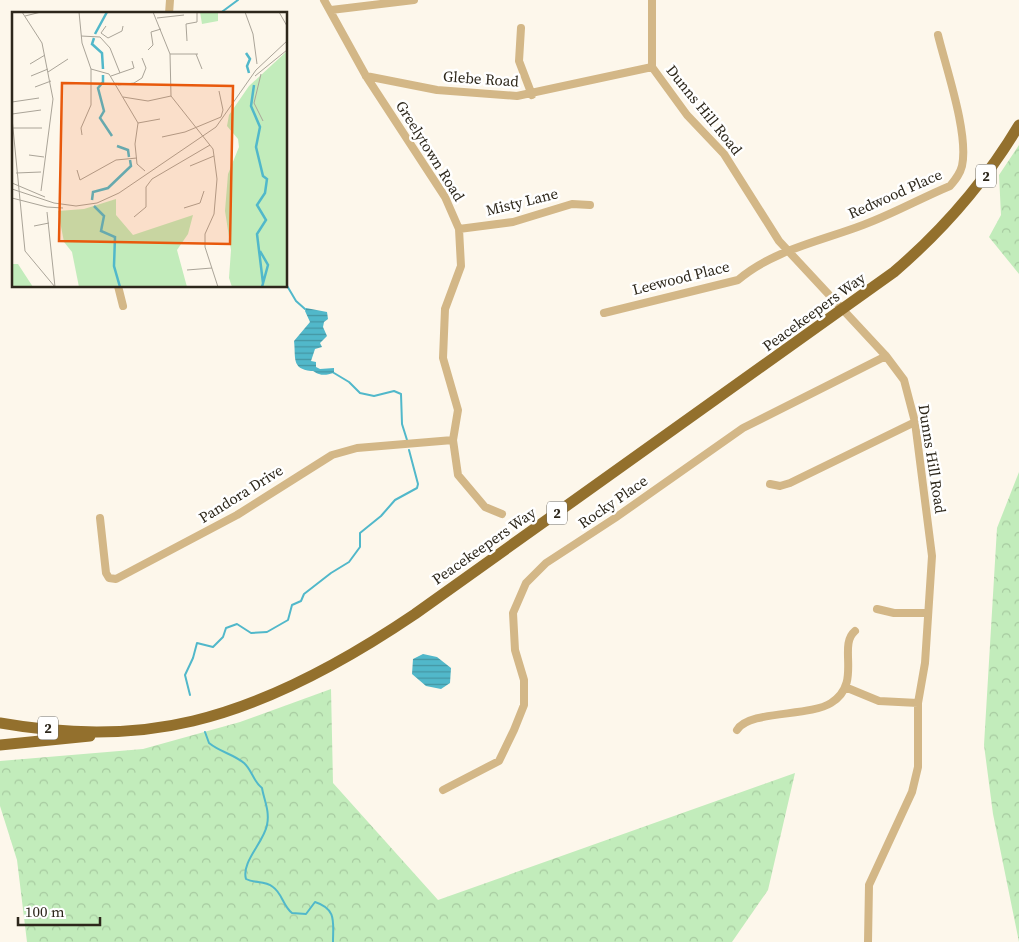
<svg xmlns="http://www.w3.org/2000/svg" width="1019" height="942" font-family="'Source Serif 4',serif">
<style>
.forest{fill:url(#forest-crowns)}
.water{fill:url(#water-rules)}
.lines{fill:none;stroke-linecap:round;stroke-linejoin:round}
.stream{stroke:#51b8ca;stroke-width:2}
.minor{stroke:#d3b787;stroke-width:8}
.highway{stroke:#93702d;stroke-width:11}
.labels{text-anchor:middle;stroke-width:5;stroke-linejoin:round;paint-order:stroke}
.shield{fill:#fff;stroke:#6c685f;stroke-width:1}
.shield-label{font-size:14px;font-weight:bold;fill:#2d271b}
.street-label{font-size:15px;fill:#2d271b;stroke:#fff}
.inset-river{fill:none;stroke:#51b8ca;stroke-width:2.5}
.inset-road{fill:none;stroke:#aaa498;stroke-width:1}
.view{fill:#e8590c;fill-opacity:0.15;stroke:#e8590c;stroke-width:2.5}
.inset-edge{fill:none;stroke:#2d271b;stroke-width:2.5}
</style>
<defs>
<pattern id="forest-crowns" width="20" height="18" patternUnits="userSpaceOnUse" patternTransform="scale(1.25)"><rect width="20" height="18" fill="#c2ecbb"/><path d="M2 6a3 3 0 1 1 6 0M12 15a3 3 0 1 1 6 0" fill="none" stroke="#a7caa0"/></pattern>
<pattern id="water-rules" width="6" height="5" patternUnits="userSpaceOnUse" patternTransform="scale(1.25)"><rect width="6" height="5" fill="#51b8ca"/><path d="M0 2.5h6" fill="none" stroke="#4496a3"/></pattern>
</defs>
<rect width="100%" height="100%" fill="#fdf7eb"/>
<path class="forest" d="M1019,145V274L989,237L1001,215L999,175Z
M1019,472V942L993,814L984,745L997,528Z
M331,689L333,783L438,900L795,773L768,890L732,942H27L17,860L0,806V761L143,749L240,722Z"/>
<path class="water" d="M306,308L327,312L328,319L324,322L323,327L327,336L320,343L322,347L315,349L311,361L316,362V367L320,369L334,368V373C329,374 324,376 319,374C314,373 316,371 311,371C291,369 296,357 294,341L310,322L305,311Z
M423,654L437,657L451,668L450,683L441,689L426,686L412,674L413,659Z"/>
<g class="lines">
<path class="stream" d="M219,14L238,0
M286,284L296,301L305,309
M334,373L349,382L360,393L374,396L394,391L401,394L402,424L407,440
M190,695L185,675L193,658L197,643L213,647L223,637L226,628L237,624L251,633L267,632L288,620L292,605L301,601L304,594L331,573L349,562L360,547V533L381,516L395,500L417,488L418,484L409,450
M205,732L209,743C220,752 233,754 244,763C252,770 253,781 262,788C264,800 270,811 267,825C264,842 241,862 246,879C255,884 264,880 273,887C282,893 283,906 292,913L306,914L315,902C337,909 333,922 333,942"/>
<path class="minor" d="M324,0L366,76L445,197L459,229L461,266L445,309L443,358L458,410L453,440L458,475L485,507L502,514
M652,0V67L687,115L724,154L779,241L886,356L904,380L915,422L932,556L925,663L918,703V767L912,792L869,885L868,942
M331,10L414,0
M169,14L170,0
M521,28L519,61L532,95
M366,76L437,90L517,96L652,67
M459,229L513,222L572,204L590,205
M118,286L123,306
M604,313L738,280C773,250 821,241 863,225C893,214 921,198 950,186C956,179 960,174 962,166C969,134 946,68 938,35
M770,484L780,486L790,483L915,422
M100,518L106,573L109,578L116,579L237,515L332,455L357,448L453,440
M877,609L894,613H928
M845,687L879,701L918,703
M737,730C749,710 809,717 831,703C863,683 837,646 855,631
M443,790L499,761L514,730L524,705V680L515,650L513,613L526,583L546,563L615,518L743,428L886,356"/>
<path class="highway" d="M0,723C62,734 131,736 193,721C269,703 350,658 415,614L894,272C944,229 985,182 1019,125
M0,745L90,736"/>
</g>
<g class="labels">
<g class="shield">
<rect x="976" y="164.5" width="20" height="23" rx="4"/>
<rect x="547" y="501.5" width="20" height="23" rx="4"/>
<rect x="38" y="716.5" width="20" height="23" rx="4"/>
</g>
<g class="shield-label">
<text x="986" y="181">2</text>
<text x="557" y="518">2</text>
<text x="48" y="733">2</text>
</g>
<g class="street-label">
<text transform="translate(481 79) rotate(4)" y="5">Glebe Road</text>
<text transform="translate(704 110) rotate(51)" y="5">Dunns Hill Road</text>
<text transform="translate(430 151) rotate(58)" y="5">Greelytown Road</text>
<text transform="translate(895 194) rotate(-24)" y="5">Redwood Place</text>
<text transform="translate(522 202) rotate(-14)" y="5">Misty Lane</text>
<text transform="translate(681 278) rotate(-14)" y="5">Leewood Place</text>
<text transform="translate(814 312) rotate(-36)" y="5">Peacekeepers Way</text>
<text transform="translate(932 459) rotate(81)" y="5">Dunns Hill Road</text>
<text transform="translate(241 494) rotate(-32)" y="5">Pandora Drive</text>
<text transform="translate(613 502) rotate(-35)" y="5">Rocky Place</text>
<text transform="translate(484 546) rotate(-35)" y="5">Peacekeepers Way</text>
</g>
</g>
<g transform="translate(12 12)">
<rect width="275" height="275" fill="#fdf7eb"/>
<path d="M275,39V275H220L217,266L219,238L213,199L216,162L227,135L226,127L215,114L217,103L237,74ZM104,187V203L121,223L181,203L176,222L165,238L175,275H67L60,240L52,230L46,199L72,197ZM0,252H6L21,275H0Z" fill="#c2ecbb"/>
<path d="M188,0H206V9L190,12Z" fill="#c2ecbb"/>
<path class="inset-river" d="M83,22L95,0M82,26L80,32L90,41L91,57M234,41L238,47L235,54L237,61M91,63V70L86,76L92,99L88,106L100,124M242,73L239,94L248,115L244,135L251,164L255,167L253,181L245,193L254,208L245,222L251,271M105,134L116,138L117,145M80,188L81,180L96,176L119,154L118,148M82,194L92,204L89,219L103,225L102,254L108,275M248,239L256,253L250,275"/>
<path class="inset-road" d="M10,0L30,31L41,87L29,179M67,0L70,31L79,57L97,62L126,111L123,132L125,152L133,159M141,0L158,42L159,84L201,137L202,144L205,167L202,202L193,222V235L206,275M233,0L241,22L245,52M267,0L275,14M13,4L29,0M145,6L172,3M94,14L89,21L96,26L110,19L111,14M69,24L88,25L98,36L108,61M175,29L174,12L185,10V0M136,38L141,33L139,20L149,17M158,42H186M184,42L190,57M18,52L33,43M36,60L56,47M249,62L242,91L251,109M19,64L36,57M99,64L122,56L120,49M243,64L275,38M106,73L122,71L130,66L134,56L130,46M23,75L39,69M111,85L136,89L159,84M0,90L27,86M0,102L29,98M0,106L13,239L43,275M126,111L148,107M1,116H30M70,123L69,116L79,93V57M150,125L173,120L209,105L211,98L207,79M17,143L32,145M178,154L202,144M65,158L68,168L104,148L125,146M4,161L29,160M0,171L33,185M0,177L42,191L64,194L85,191L107,181L204,115L244,58L275,29M0,186L35,195L51,196M172,196L188,191L192,179M35,200L43,275M122,205L134,195V175L140,167L198,133M22,214L37,211M175,258L200,256"/>
<path class="view" d="M50,71L221,74L218,232L47,229Z"/>
<rect width="275" height="275" class="inset-edge"/>
</g>
<path d="M18 917v8h82v-8" fill="none" stroke="#2d271b" stroke-width="2.5"/>
<text x="25" y="917" font-size="15" fill="#2d271b" stroke="#ffffff" stroke-width="4" paint-order="stroke">100 m</text>
</svg>
